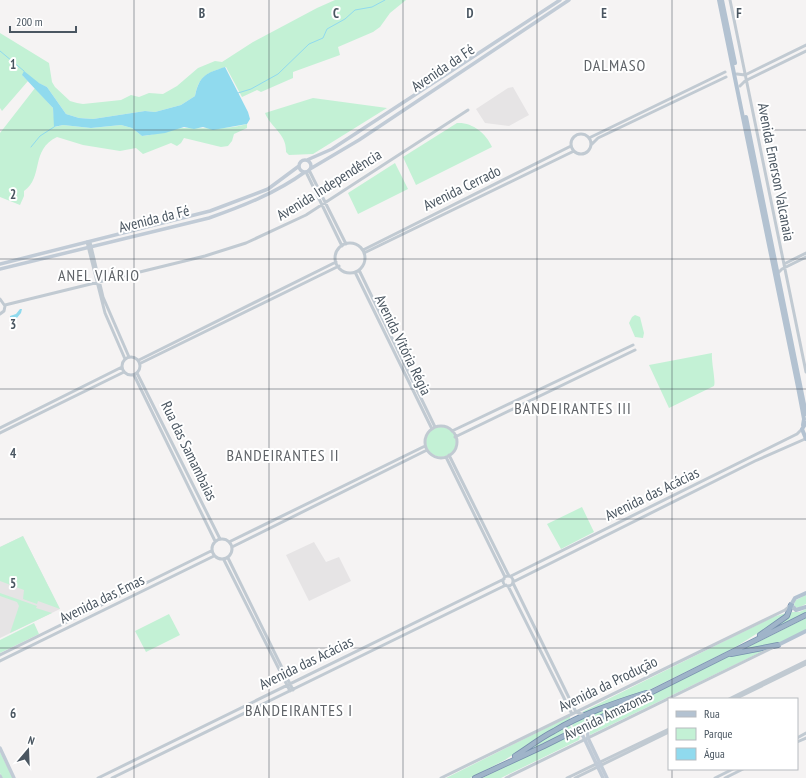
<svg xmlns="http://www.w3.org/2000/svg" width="806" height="778" font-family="'PT Sans Narrow',sans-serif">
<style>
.education{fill:#e6e4e5}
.green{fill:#c3f1d5}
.water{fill:#90daee}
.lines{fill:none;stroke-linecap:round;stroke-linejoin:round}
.stream{stroke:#90daee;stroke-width:1}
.trunk-casing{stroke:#7690ad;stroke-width:6}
.tertiary{stroke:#c1cad2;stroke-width:3}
.secondary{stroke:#c1cbd6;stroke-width:3.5}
.primary{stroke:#b3c2d1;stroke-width:4}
.trunk{stroke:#9fb4c9;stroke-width:4.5}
.grid{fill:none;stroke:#4a5661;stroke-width:1;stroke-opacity:0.55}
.labels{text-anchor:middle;stroke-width:4;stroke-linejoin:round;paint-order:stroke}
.street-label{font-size:15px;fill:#4a5661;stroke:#fff}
.neighbourhood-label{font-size:16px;letter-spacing:1px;fill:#5f6368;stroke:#fff}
.grid-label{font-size:13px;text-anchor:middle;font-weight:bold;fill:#4a5661;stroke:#fff;stroke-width:4;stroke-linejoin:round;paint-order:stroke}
</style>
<rect width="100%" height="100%" fill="#f5f3f3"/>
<path class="education" d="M513,87L529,115L509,126L485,123L476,109L508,88Z
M23,536L60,609L0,638V547Z
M314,542L326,562L339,557L351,581L309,601L286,555Z"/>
<path class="green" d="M335,0H406L390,13L380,27L373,32L338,47L340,55L293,72V78L261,92L257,90L242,97L226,67C207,73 199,75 195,96L181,105L155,112L145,111L93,119L79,118L66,114L47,87L22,75L28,81L2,111L0,108V33L49,63L52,82L55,87L70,101L77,103L83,104L121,100L131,95L139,97L149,93L163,94L177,86L198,68L215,61L222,62L253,42L317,8Z
M35,88L53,108L55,127L63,125L91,128L121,125L132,128L142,136C156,135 171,127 185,128C207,128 225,130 247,124V128L234,134L232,141L228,146L221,147L184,138L181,143L177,146L171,143L143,154L136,148L120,151L83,145L57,137C30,150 44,177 24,191V196L20,205L0,197V133Z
M313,98L387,108L313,154L289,155L286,152C287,134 271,128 265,113Z
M457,123C472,122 486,133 492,147L416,185L403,157Z
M395,163L408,189L358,214L348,193Z
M635,315L640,317L644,333L643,338L635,337L629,323L632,317Z
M712,353C711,361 716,381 714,386L669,408L649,365Z
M426 442a15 15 0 1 1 30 0a15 15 0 1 1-30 0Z
M582,507L594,532L561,549L547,524Z
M23,536L60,609L38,601L37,604L23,599L24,590L0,581V547Z
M0,593L37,606L36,608L52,613L10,633L19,606L17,602L0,596Z
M806,595V604L798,608L795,607L794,604L796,600Z
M806,609V613L754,640L788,617L792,612H799Z
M786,613L783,617L734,648L651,689L586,713L582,712L773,617Z
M169,614L180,635L146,652L135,631Z
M806,618V630L590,735L589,726Z
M34,623L39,634L0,653V640Z
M640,697L590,720L589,716L602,709Z
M570,716V721L534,740L505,760L470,778H446Z
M585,718L586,722L575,728L573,727L572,724Z
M569,724L572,729L518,757L529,747Z
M575,733L580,736L579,740L501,778H482Z
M0,752L13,778H2L0,773Z"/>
<path class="water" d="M225,67L248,112L250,119L247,124L213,130L203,127L194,129L184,127L165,133L142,136L132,128L121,125L91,128L63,125L54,127L53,108L22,75L24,71L39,83L47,87L66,114L79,118L93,119L145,111L155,112L181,105L195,96C199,76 206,73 225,67Z
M20,309H22L21,313L16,319L10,320V316L16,314Z"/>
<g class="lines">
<path class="stream" d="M0,51L24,71
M238,93L251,89L278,74L309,44L323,38L327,29L345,19L355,10L372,7L385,0
M31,147L40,136L54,127"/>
<defs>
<path id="trunk" d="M760,635L787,616L791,605
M731,654L778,645
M515,756C528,748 540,738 554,731C582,714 614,703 646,693
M475,778L544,746L806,615"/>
</defs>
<use href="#trunk" class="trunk-casing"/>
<path class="tertiary" d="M730,0L806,372
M737,74L745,75L806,45
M740,86L745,81L806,51
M571 144a10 10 0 1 1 20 0a10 10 0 1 1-20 0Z
M589,138L725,72
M592,144L598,138L726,77
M309,170L346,244
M306,172L342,246
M87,242L105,313L125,359
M90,242L103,297L129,357
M335 258a15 15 0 1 1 30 0a15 15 0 1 1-30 0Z
M363,250L571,146
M364,253L574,151
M784,264L806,253
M359,270L435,427
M355,272L432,429
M778,273L782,269L806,257
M0,299L5,306L4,311L0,314
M5,305L205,256L246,243L306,215L468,110
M122 366a9 9 0 1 1 18 0a9 9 0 1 1-18 0Z
M139,360L336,262
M141,363L339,266
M137,373L220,539
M134,375L215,541
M425 442a16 16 0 1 1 32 0a16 16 0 1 1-32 0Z
M0,428L122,367
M452,431L633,345
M0,433L124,372
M455,437L635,350
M449,455L509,576
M446,457L505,577
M212 549a10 10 0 1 1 20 0a10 10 0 1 1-20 0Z
M229,542L425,446
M232,547L427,450
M228,558L293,690
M224,560L290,691
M511,576L797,434L802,429
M503 581a5 5 0 1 1 10 0a5 5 0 1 1-10 0Z
M513,582L755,461L805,439
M513,583L573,706L576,712L584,715
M508,586L572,714
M0,655L211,551
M0,661L214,556
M729,699L806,661
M735,699L806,664
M797,738L806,733
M797,742L806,738
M98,778L504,579
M112,778L506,585
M441,778L785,610L790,606
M506,778L772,648
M567,778L669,729
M575,778L669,732
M715,778L733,769
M725,778L743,769"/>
<path class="secondary" d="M299 166a6 6 0 1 1 12 0a6 6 0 1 1-12 0Z
M307,160L332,149L560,0
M310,169L359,140L569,0
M0,264L210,211L268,189L299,166
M0,269L209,218C243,206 276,193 305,172
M587,724L588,738L607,778
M575,729L583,736L603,778
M0,748L14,778
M0,776L1,778"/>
<path class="primary" d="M719,0L798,387L804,419L803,425
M722,0L735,63
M746,117L806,414
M806,423L802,429L806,439
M806,593L795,598L791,605L796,610L806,607
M778,645L806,631"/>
<use href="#trunk" class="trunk"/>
</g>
<path class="grid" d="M134,0V778M269,0V778M403,0V778M537,0V778M672,0V699M0,130H806M0,259H806M0,389H806M0,519H806M0,648H806M672,769V778"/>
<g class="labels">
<g class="street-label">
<text transform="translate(443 68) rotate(-34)" y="5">Avenida da Fé</text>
<text transform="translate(776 172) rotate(79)" y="5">Avenida Emerson Valcanaia</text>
<text transform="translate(329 185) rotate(-32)" y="5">Avenida Independência</text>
<text transform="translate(462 188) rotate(-26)" y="5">Avenida Cerrado</text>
<text transform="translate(154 219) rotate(-14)" y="5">Avenida da Fé</text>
<text transform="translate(403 345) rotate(64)" y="5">Avenida Vitória Régia</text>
<text transform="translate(189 451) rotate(64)" y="5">Rua das Samambaias</text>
<text transform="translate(652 494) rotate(-26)" y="5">Avenida das Acácias</text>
<text transform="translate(102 599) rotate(-26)" y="5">Avenida das Emas</text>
<text transform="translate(306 663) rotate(-26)" y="5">Avenida das Acácias</text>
<text transform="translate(608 684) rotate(-26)" y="5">Avenida da Produção</text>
<text transform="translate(608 715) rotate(-26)" y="5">Avenida Amazonas</text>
</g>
<g class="neighbourhood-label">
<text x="615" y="71">DALMASO</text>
<text x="99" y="281">ANEL VIÁRIO</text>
<text x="573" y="414">BANDEIRANTES III</text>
<text x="283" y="461">BANDEIRANTES II</text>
<text x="299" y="716">BANDEIRANTES I</text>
</g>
</g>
<g class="grid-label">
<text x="202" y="18">B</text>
<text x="336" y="18">C</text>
<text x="470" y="18">D</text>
<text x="604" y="18">E</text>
<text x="739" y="18">F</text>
<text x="13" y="69">1</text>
<text x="13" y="199">2</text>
<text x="13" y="329">3</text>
<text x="13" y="458">4</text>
<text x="13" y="588">5</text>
<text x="13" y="718">6</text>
</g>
<rect x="668" y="698" width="130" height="72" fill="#ffffff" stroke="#b7bbc0"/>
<rect x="676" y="711" width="20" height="6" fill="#b3c2d1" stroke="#b7bbc0"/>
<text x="704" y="718" font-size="12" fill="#4a5661">Rua</text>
<rect x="676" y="728" width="20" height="12" fill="#c3f1d5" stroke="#b7bbc0"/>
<text x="704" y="738" font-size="12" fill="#4a5661">Parque</text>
<rect x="676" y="748" width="20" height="12" fill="#90daee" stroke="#b7bbc0"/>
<text x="704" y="758" font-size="12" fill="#4a5661">Água</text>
<g transform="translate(28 750) rotate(19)" stroke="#ffffff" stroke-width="3" paint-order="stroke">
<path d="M0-3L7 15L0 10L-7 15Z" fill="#4a5661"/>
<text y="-6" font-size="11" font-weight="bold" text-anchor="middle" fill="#4a5661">N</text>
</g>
<path d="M10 26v6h66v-6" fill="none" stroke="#4a5661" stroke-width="2"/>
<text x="16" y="26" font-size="12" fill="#4a5661" stroke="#ffffff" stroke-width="3" paint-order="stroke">200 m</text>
</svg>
